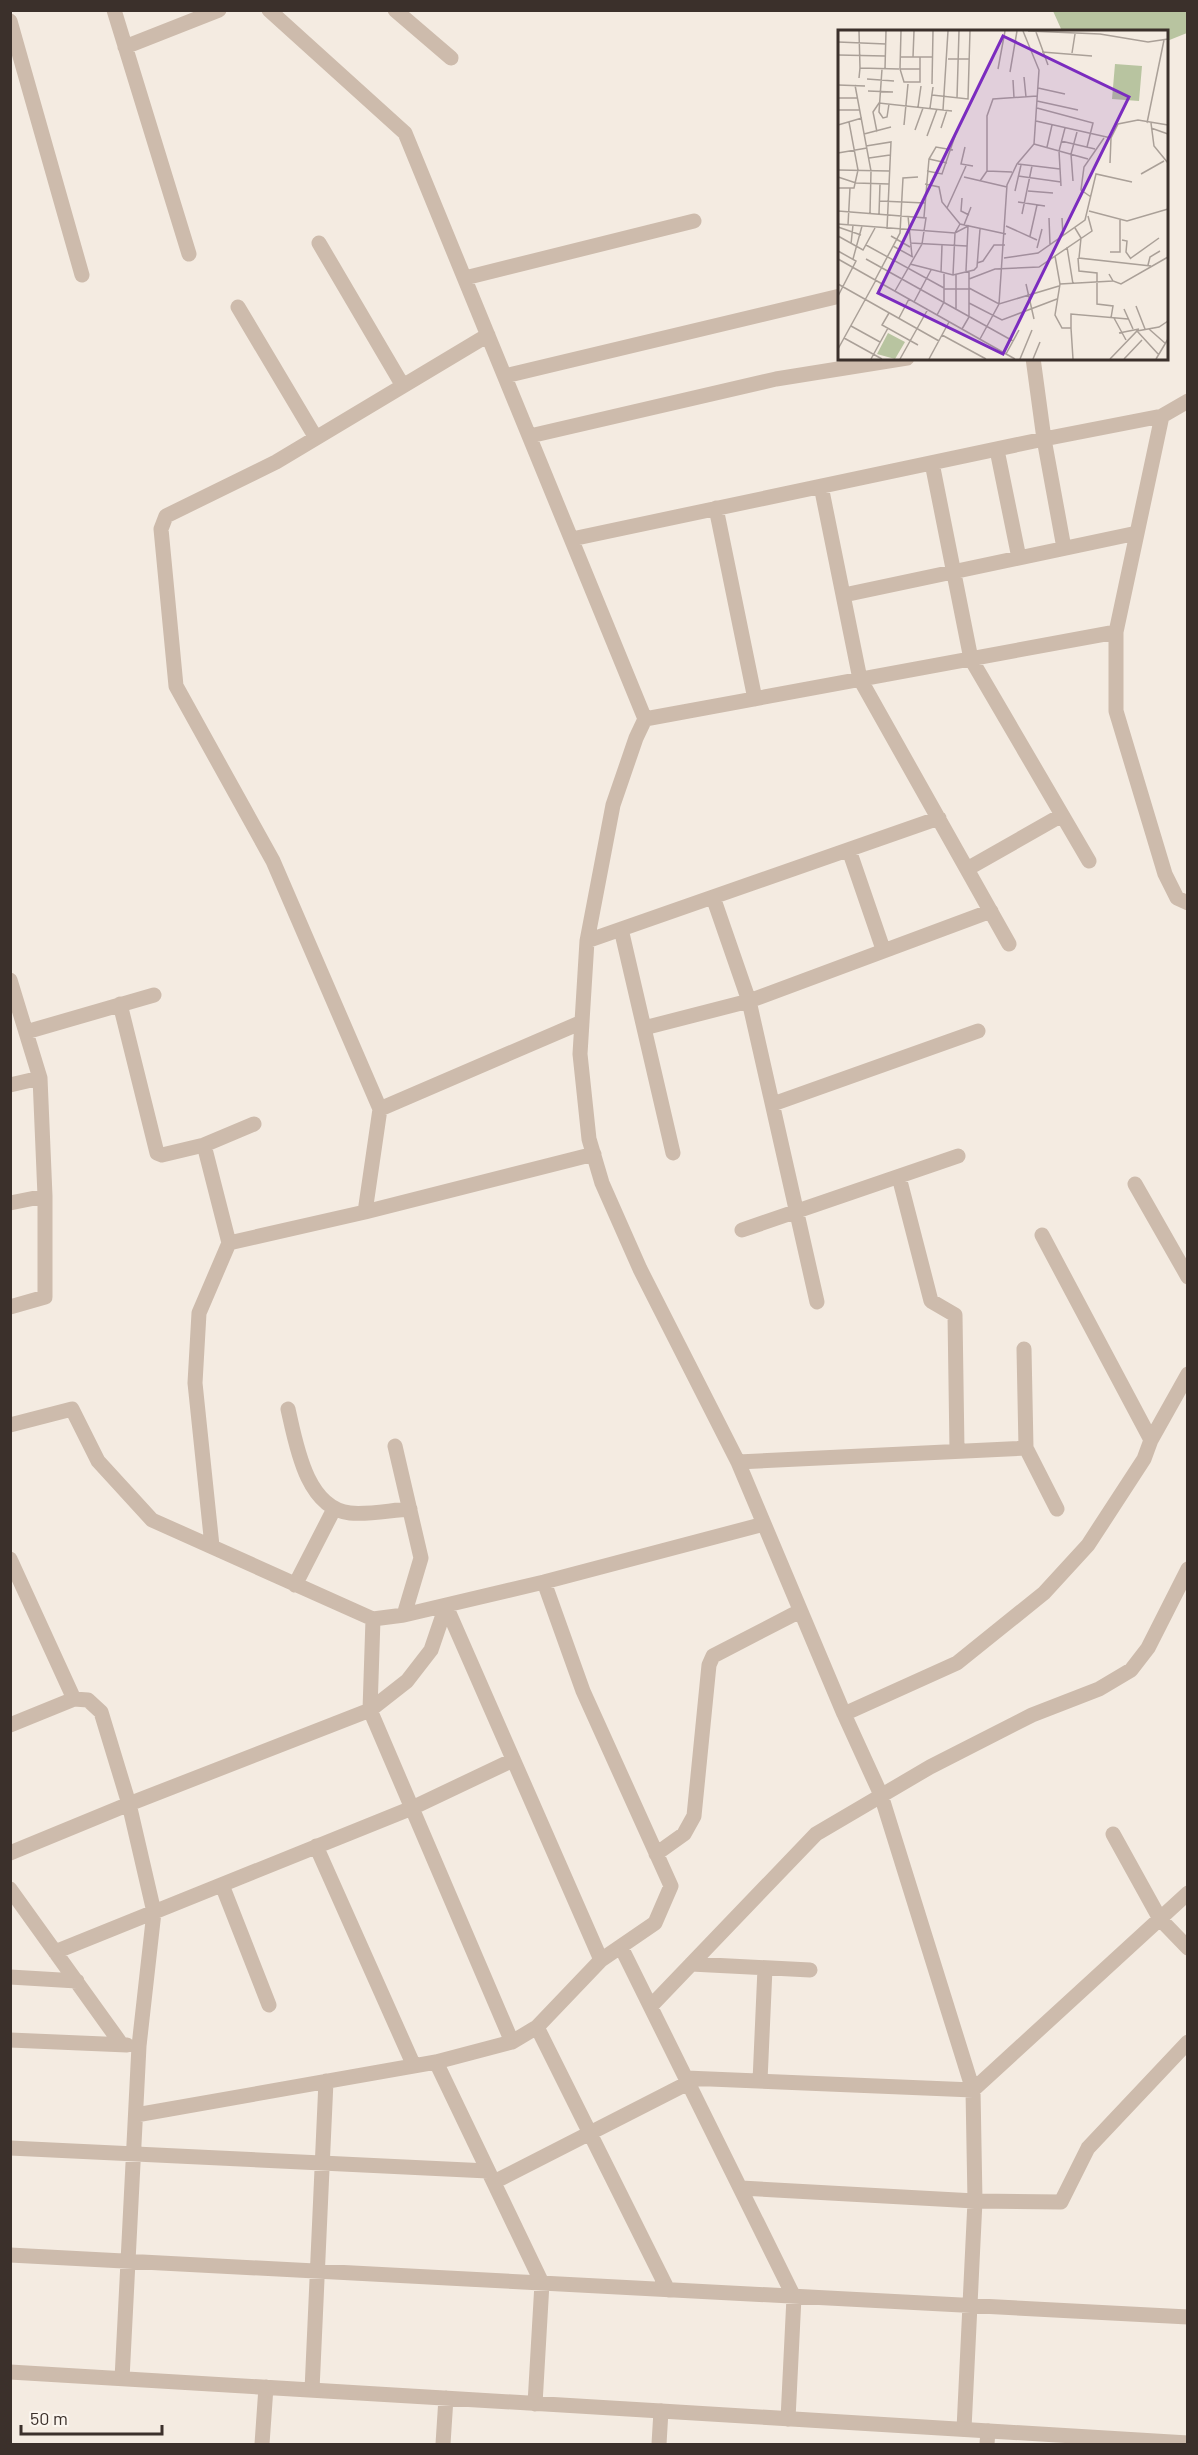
<svg xmlns="http://www.w3.org/2000/svg" width="1198" height="2455" font-family="Barlow,sans-serif">
<style>
.green{fill:#b8c4a0}
.lines{fill:none;stroke-linecap:round;stroke-linejoin:round}
.minor{stroke:#cdbbac;stroke-width:15}
.tertiary{stroke:#cdbbac;stroke-width:15}
.inset-road{fill:none;stroke:#aaa098;stroke-width:1.5}
.view{fill:#7b2cbf;fill-opacity:0.15;stroke:#7b2cbf;stroke-width:3}
.inset-edge{fill:none;stroke:#3b302b;stroke-width:3}
</style>
<rect width="100%" height="100%" fill="#f4ebe1"/>
<path class="green" d="M1053,11H1187V33L1167,41L1166,32L1062,31Z"/>
<g class="lines">
<path class="minor" d="M114,10L189,254
M269,10L405,133L645,719L636,738L613,805L587,941L580,1054L589,1139L602,1183L640,1269L738,1462L844,1714L881,1795L973,2090L975,2201L964,2429
M395,10L451,58
M10,21L82,275
M125,47L219,10
M319,243L403,386
M465,278L694,221
M238,307L316,438
M1033,358L1044,439L1064,548
M505,376L840,296
M1162,416L1116,632V711L1165,874L1177,898L1188,903
M530,436L776,379L907,358
M997,450L1019,558
M932,463L971,659L1089,861
M821,486L860,679L1009,944
M716,508L755,699
M572,539L1044,439L1162,416L1188,401
M844,595L1137,533
M645,719L1116,632
M849,850L883,949
M967,869L1062,815
M713,897L749,1001L817,1302
M621,929L673,1153
M587,941L939,818
M10,980L40,1078L45,1196V1297L10,1307
M120,1004L157,1153L162,1155L204,1145L254,1124
M644,1028L749,1001L991,911
M26,1032L154,995
M10,1085L40,1078
M773,1104L978,1031
M380,1109L582,1022
M204,1145L229,1243L199,1313L195,1383L212,1546
M899,1177L931,1301L955,1315L957,1450
M1135,1184L1188,1277
M10,1203L45,1196
M365,1212L380,1109L273,861L176,686L161,529L166,516L276,462L488,335
M742,1230L958,1156
M1042,1235L1151,1440
M229,1243L365,1212L594,1154
M1024,1349L1026,1448L1057,1509
M288,1409C296,1444 306,1508 350,1513C369,1515 391,1510 410,1509
M10,1425L72,1409L98,1461L152,1520L373,1619L404,1615L544,1582L764,1524
M395,1446L421,1558L404,1615
M738,1462L1026,1448
M10,1559L74,1699
M295,1585L334,1509
M373,1619L370,1710L512,2042
M844,1714L957,1663L1044,1593L1088,1545L1144,1459L1151,1440L1188,1374
M10,1725L74,1699L88,1700L101,1712L129,1804L154,1912L139,2046L122,2379
M1113,1834L1160,1919L1188,1948
M316,1846L414,2066
M10,1853L129,1804L370,1710L407,1681L431,1650L446,1606L601,1960
M656,1854L684,1834L694,1816L709,1665L713,1656L800,1611
M222,1885L269,2005
M10,1889L122,2045
M621,1947L794,2297L788,2419
M55,1952L412,1808L513,1760
M691,1964L810,1970
M10,1977L77,1981
M651,2006L816,1834L930,1767L1032,1715L1099,1689L1131,1670L1148,1648L1188,1569
M537,2027L668,2290
M10,2040L127,2045
M436,2062L542,2283L535,2404
M686,2078L973,2090L1188,1893
M760,2081L765,1968
M136,2115L436,2062L512,2042L537,2027L601,1960L655,1923L671,1886L583,1691L544,1582
M10,2148L488,2171
M494,2182L688,2083
M741,2188L975,2201L1061,2202L1088,2148L1188,2042
M10,2255L1188,2317
M10,2372L661,2411
M312,2390L326,2081
M262,2444L266,2387
M443,2444L446,2398
M987,2444L988,2431"/>
<path class="tertiary" d="M659,2444L661,2411L1188,2443"/>
</g>
<g transform="translate(838 30)">
<rect width="330" height="330" fill="#f4ebe1"/>
<path d="M277,34L304,36L301,71L274,69ZM50,303L67,312L57,329L39,324Z" fill="#b8c4a0"/>
<path class="inset-road" d="M21,1L22,38M63,1L62,39L66,52H82V27M190,1L262,4L310,12L330,9M198,2L210,35M0,12L48,14M204,22L254,26M234,23L237,4M0,25L47,26M62,27H95M75,27L76,1M110,29H131M44,39L41,82L45,88L49,87L51,74M47,39L48,1M62,39H82M160,39L167,1M172,42L179,1M186,47L188,67M21,48L22,38L61,39M29,49L56,51M175,50L176,68M94,54L95,1M0,55L27,56M17,55L33,141L32,183M200,58L227,64M30,61L55,62M94,65L130,69L132,1M0,68H20M119,68L121,1M199,71L240,80M80,77L83,56M92,78L95,57M199,78L255,93L249,117M0,80H22M105,80L110,1M198,91L273,108M309,93L326,10M313,93L316,116L330,133M0,95L24,88M66,95L70,54M103,98L109,80M313,98L330,104M77,100L85,78M39,102L35,82L41,73L114,81M26,104L53,97M89,106L99,79M223,111L257,119M196,114L250,129M28,116L53,112L49,199M127,117L123,134L135,136M209,117L214,95M0,123L29,118M31,128L52,125M91,129L109,133M272,133L273,108L280,94L300,90L330,95M180,134L222,139M0,140L51,141M89,141L104,144L117,106M149,141L174,142M303,144L326,131M180,146L223,152M0,147L18,153L51,154M126,147L169,157M142,151L149,141V86L155,69L199,66M235,151L233,124L239,102M87,154L101,157L104,172L122,194L168,204M223,156L221,121L227,98M0,158H16L20,140L11,92M177,161L183,135M190,161L215,163M253,167L243,160L246,137L266,108M124,168L123,181L131,185M42,171L87,173M180,172L207,176M109,178L128,136M0,181L88,188L84,214L57,261M251,181L289,191L330,179M41,184L42,154M184,184L194,136M70,186L74,226M86,187L91,129L98,117L115,120M211,188L212,214M224,188L225,206M0,194L117,203L130,196L128,241M10,195L12,158M126,195L133,177M168,196L199,210M0,197L23,205M237,198L243,208L241,228L313,236M0,206L25,220L37,198M53,206L72,217M192,206L199,175M284,210L289,211L288,222L293,229M72,213L129,216M13,214L15,195M28,215L106,258M55,216L75,227M229,217L235,254M199,218L204,199M0,221L18,231L0,266M272,222H282V190M217,226L222,254L217,285L224,298H233L235,329M166,228L200,223L247,190L258,144L294,152M240,228L241,241L259,243V274L275,276L273,288M293,228L321,208M0,229L177,329M15,229L24,196M28,229L175,311M139,233L145,231L156,215H167M72,234L115,245L136,240L139,237L142,199M310,235L312,227L322,221M103,243L104,215M271,244L275,251L283,254L330,227M115,245L117,203L122,194M118,245V279M131,249L157,239L201,237L254,201L250,186M37,250L62,203L65,148L80,147M0,254L101,311M188,254L196,289M222,254L275,251M131,258L161,274L221,256M106,259H131M76,272L93,240M131,273L164,290L219,269M298,276L307,299M286,279L295,299M51,283L44,295L80,315M99,285L106,272V244M61,288L71,269M276,288L288,310M13,296L42,312M233,298V284L290,289M124,299L131,287V241M311,299L328,314M299,301L321,325M281,303L301,299M104,305L148,329M6,308L44,329M142,309L161,274L169,155L179,134L196,114L201,40L185,1M0,319L38,250M168,324L181,300M33,329L50,298M62,329L90,279M91,329L111,292M182,329L194,300M195,329L202,312M272,329L299,301L321,297L330,291M286,329L304,310M318,329L330,309"/>
<path class="view" d="M165,6L291,67L165,324L40,263Z"/>
<rect width="330" height="330" class="inset-edge"/>
</g>
<rect width="1198" height="2455" fill="none" stroke="#3b302b" stroke-width="24"/>
<path d="M21 2425v9h141v-9" fill="none" stroke="#3b302b" stroke-width="3"/>
<text x="30" y="2425" font-size="18" fill="#3b302b" stroke="#fbf5ee" stroke-width="4.5" paint-order="stroke">50 m</text>
</svg>
